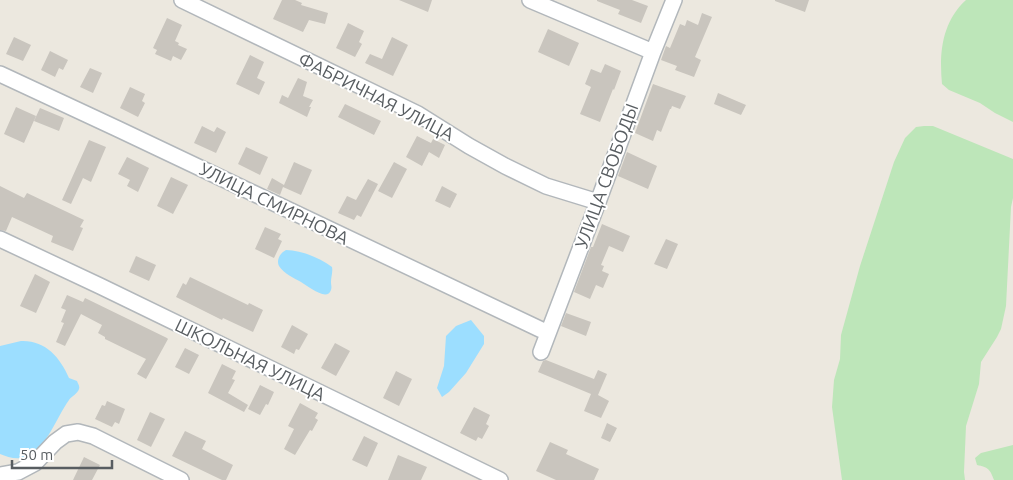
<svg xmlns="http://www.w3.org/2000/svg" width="1013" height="480" font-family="Ubuntu,sans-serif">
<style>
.green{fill:#bde6b9}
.water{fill:#9cdeff}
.building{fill:#c9c5be}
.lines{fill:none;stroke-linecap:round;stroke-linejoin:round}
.minor-casing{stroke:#b2b7bb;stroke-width:18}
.minor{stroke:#fff;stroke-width:15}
.labels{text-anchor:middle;stroke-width:4;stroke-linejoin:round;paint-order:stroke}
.street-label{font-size:18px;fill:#585d61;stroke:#fff}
</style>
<rect width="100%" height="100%" fill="#ece8df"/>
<path class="green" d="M966,0H1013V122L995,113L980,103L949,90L942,84C939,53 942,22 966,0Z
M924,126H933L1013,159V198L1011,207L1006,306L1001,329L997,337L981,362L979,384L966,426L964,472L965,480H842L832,407L834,380L840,359L841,335L860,266L894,162L905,138L916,127Z
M1013,445V480H994C990,469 988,467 977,465L975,458L981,453Z"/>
<path class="water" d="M286,250C301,250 320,258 332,267C333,272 331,277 331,282C331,285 332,287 331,290C327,302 308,286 301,282C294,278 284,274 279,266C276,260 280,253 286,250Z
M471,320L484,336V344L466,373L449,392L442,397L437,388L444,366L446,336L456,326Z
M21,341C45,340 60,357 69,378L77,381C78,384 80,386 79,389C78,393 71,397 69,400C56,418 48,446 27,456C18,461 8,457 0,454V346Z"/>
<path class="building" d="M282,0H295L302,3L301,5L328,13L325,24L309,20L303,32L273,19Z
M399,0H432L428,12Z
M597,0H632L648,6L641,23L618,14L620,10L597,1Z
M775,0H809L805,12L775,1Z
M702,13L712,17L695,57L701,60L694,77L675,70L677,66L661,60L666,46L670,48L680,24L685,26L687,20L698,25Z
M167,18L182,25L175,41L179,43L178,45L187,49L181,60L173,56L171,61L155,54L157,50L153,48Z
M348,23L364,31L359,42L362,44L355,57L336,48Z
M548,29L579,43L569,66L538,52Z
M14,37L31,45L23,61L6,54Z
M392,37L408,45L393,76L365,63L370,54L382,59Z
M50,51L68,60L63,70L59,68L55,77L41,70Z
M250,55L264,62L257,78L265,82L259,95L236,84Z
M605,64L621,71L614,90L613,89L600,122L580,114L591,87L585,84L591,69L601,73Z
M90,68L102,73L93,93L80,87Z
M298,78L307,82L303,96L313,100L309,107H311L307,117L279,103L282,95L288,98Z
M653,84L686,96L680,109L672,106L671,109H670L661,132L657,130L653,141L635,133Z
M130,87L145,94L142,101L145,103L138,117L120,108Z
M718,93L746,105L741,115L714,104Z
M345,104L381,121L374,135L338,117Z
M16,107L36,116L24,143L4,134Z
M40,108L64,118L59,131L34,121Z
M202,126L214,132L217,127L226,132L216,153L194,143Z
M417,136L431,143L433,139L445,145L439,158L429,152L422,166L406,157Z
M89,140L106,147L91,182L83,178L71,204L62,200Z
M246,147L268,157L260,175L238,164Z
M627,152L657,166L648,189L618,176Z
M127,157L149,168L138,192L127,186L130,180L118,174Z
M294,162L312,170L301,195L283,187L280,195L267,189L272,178L284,185Z
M394,162L407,169L392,198L378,191Z
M171,177L188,185L173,214L157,206Z
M368,179L378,184L361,217L357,215L354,220L338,213L347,196L356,200Z
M0,186L24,198L27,193L84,220L80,227L83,228L73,251L51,242L53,236L12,217L6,231L0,230Z
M442,186L457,194L450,208L435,201Z
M602,224L630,236L623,252L609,246L601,265L604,266L602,271L609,274L603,288L596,285L590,299L574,292L591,247H593Z
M265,227L281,234L278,239L282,241L274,258L255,249Z
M666,239L678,244L667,269L654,264Z
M136,256L156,265L149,281L129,272Z
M35,274L50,282L36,313L20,306Z
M190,277L248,305L249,303L263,310L253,332L223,318L222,320L176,297L183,283L186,285Z
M67,295L83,302L85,298L167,338L168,339L146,379L137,374L146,359L105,339V337L98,333L102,325L81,314L65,346L56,342L64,323L61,322L66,310L61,308Z
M566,313L591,322L586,336L561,326Z
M292,325L308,334L299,350L296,349L294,354L281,347Z
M335,343L350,351L336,376L321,368Z
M185,348L199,355L189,374L175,367Z
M546,360L594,379L598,370L607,374L598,395L609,401L601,418L584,411L591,394L538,372L543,361Z
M222,364L236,371L232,379L235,380L228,393L248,405L244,412L208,393Z
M396,371L412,379L399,406L383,398Z
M260,385L274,392L268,405L266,404L260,415L248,409Z
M107,401L125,409L119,424L115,422L112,427L95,419L102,405L105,406Z
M300,403L318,413L315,418L318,420L312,431L310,430L295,455L284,449L294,429L288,426Z
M474,407L490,415L486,424L489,426L482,439L478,437L476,441L460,433Z
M150,412L165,419L151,447L137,440Z
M607,423L617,428L610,442L601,438Z
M185,431L206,441L202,449L233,465L226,480H222L172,456Z
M364,436L378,443L367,467L352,460Z
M550,442L568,450L566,454L599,469L594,480H556L536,471Z
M398,455L427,467L421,480H388Z
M84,457L100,465L92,480H73Z"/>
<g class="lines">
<defs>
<path id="minor" d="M182,0L418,114L469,146L505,166L546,186L598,202
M530,0L653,52
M0,74L118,129L548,333
M0,239L100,286L500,480
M541,352L598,202L653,52L674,0
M0,475L18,472L35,463L55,442L66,434L78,432L93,436L181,480"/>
</defs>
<use href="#minor" class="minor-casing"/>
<use href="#minor" class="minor"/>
</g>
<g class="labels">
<g class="street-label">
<text transform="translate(376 97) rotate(27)" y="6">ФАБРИЧНАЯ УЛИЦА</text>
<text transform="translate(607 176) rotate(-70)" y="6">УЛИЦА СВОБОДЫ</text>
<text transform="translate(274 204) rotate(26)" y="6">УЛИЦА СМИРНОВА</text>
<text transform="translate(250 360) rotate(26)" y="6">ШКОЛЬНАЯ УЛИЦА</text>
</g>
</g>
<path d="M12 460v8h100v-8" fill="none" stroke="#585d61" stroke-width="2.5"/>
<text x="20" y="460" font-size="15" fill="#585d61" stroke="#ffffff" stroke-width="4" paint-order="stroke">50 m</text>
</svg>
